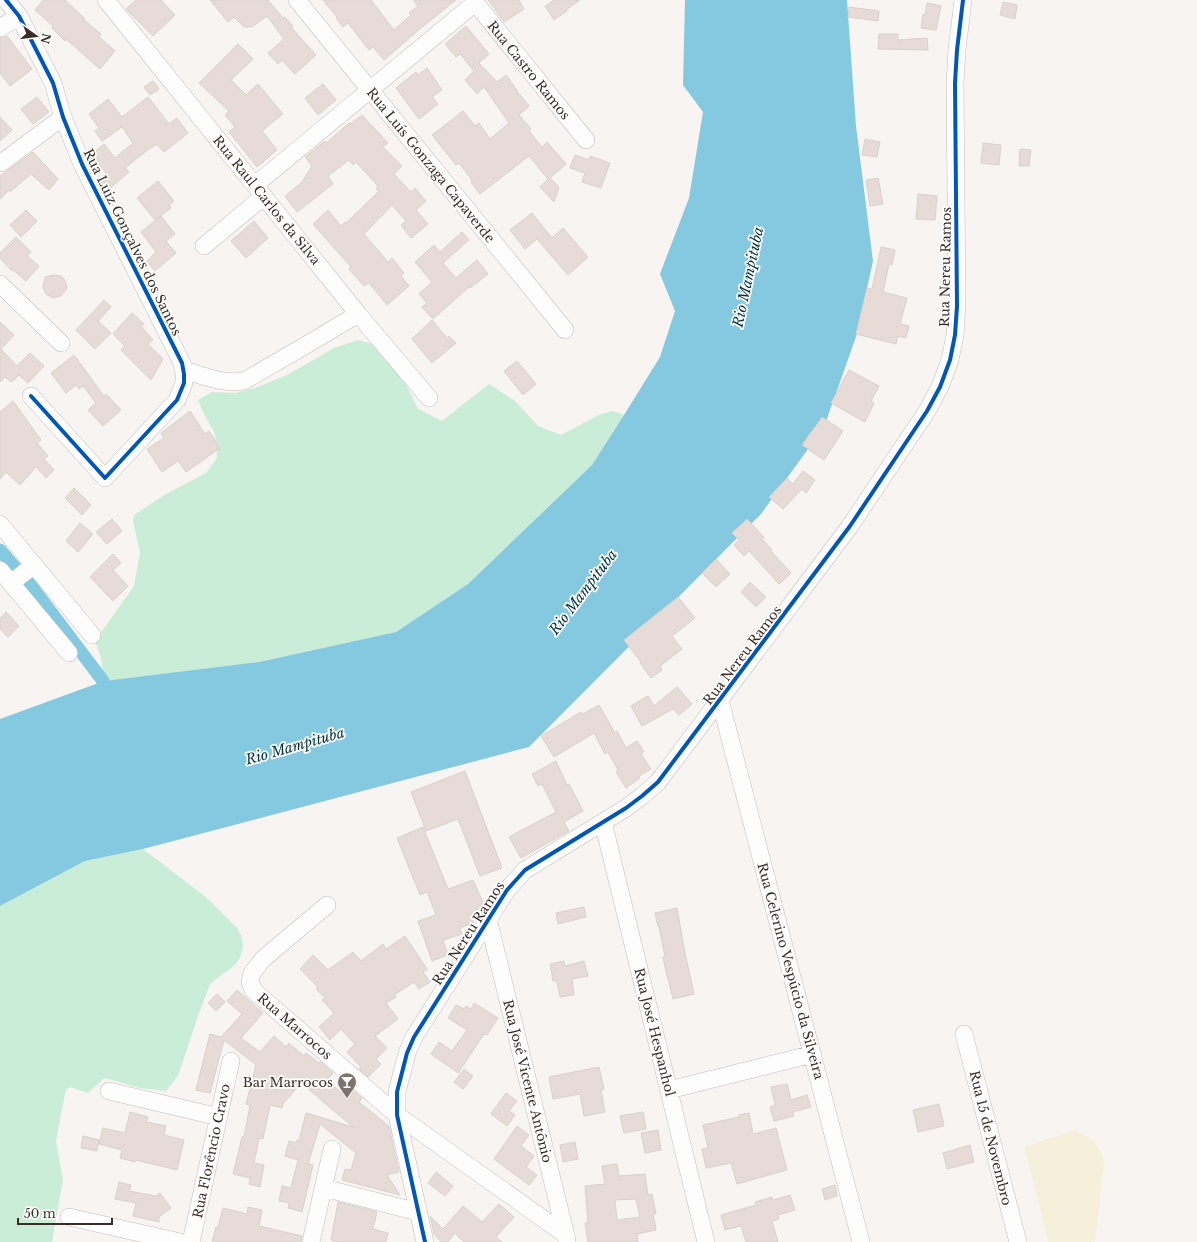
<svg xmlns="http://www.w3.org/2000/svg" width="1197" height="1242" font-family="'Libre Baskerville',serif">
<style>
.green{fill:#caedd8}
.sand{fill:#f6efda}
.water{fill:#85c9e0}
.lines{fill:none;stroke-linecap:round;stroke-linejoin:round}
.canal{stroke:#85c9e0;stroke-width:13}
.building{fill:#e6dbd6;stroke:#d9d1cd;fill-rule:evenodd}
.minor-casing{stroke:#c5bcb8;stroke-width:18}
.minor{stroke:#fefdfd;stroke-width:17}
.cycleway-casing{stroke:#fff;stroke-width:6}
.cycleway{stroke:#0057b8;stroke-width:4}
.labels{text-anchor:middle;stroke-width:3.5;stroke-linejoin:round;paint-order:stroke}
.street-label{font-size:13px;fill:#3b2d26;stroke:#fff}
.poi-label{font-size:13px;fill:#3b2d26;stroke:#fff;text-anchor:end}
.water-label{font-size:14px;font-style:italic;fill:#02313f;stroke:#fff}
</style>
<rect width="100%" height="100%" fill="#f8f4f2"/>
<path class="green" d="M358,340L377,345L403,378L418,409L442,421L489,384L515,401L538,426L561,435L599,415L613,411L624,415L592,465L468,584L396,632L259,662L104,681L101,658L95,641L134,586L140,553L133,521L134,515L166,494L206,473L217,458L215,434L203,412L198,400L212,392L235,393L258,387L289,374L334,348Z
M143,849L206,897L237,928L242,937L243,948L240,958L235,965L210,984L199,1013L178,1076L166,1091L140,1088L105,1078L103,1079L88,1093L70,1087L67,1089L65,1093L56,1141L63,1180L52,1242H0V906L85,861Z"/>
<path class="sand" d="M1075,1130C1093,1139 1099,1143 1104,1163L1095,1242H1048L1039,1202L1024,1147Z"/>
<path class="water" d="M685,0H847L856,126L873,261L857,334L824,427L761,514L529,747L143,849L85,861L0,906V719L104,681L259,662L396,632L468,584L592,465L624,415L660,357L675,311L660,274L689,198L703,112L683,85Z"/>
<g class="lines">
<path class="canal" d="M0,550L32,587L103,681"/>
</g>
<path class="building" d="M43,0H65L85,19L84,20L101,34L99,37L115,51L100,69L66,39L65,41L52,28L53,26L35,10Z
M136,0H161L175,15L153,36L126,9Z
M210,0H268L283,18L285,17L293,26L291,27L316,55L295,74L282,60L278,64L268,53L284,39L267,16L252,27H244L234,17L228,22Z
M323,0H371L394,30L411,15L409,13L418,6L413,0H456L421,28L384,60L373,47L369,50L348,23L343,27L336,18L337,17Z
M488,0H519L524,9L504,22Z
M554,0H580L566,10L567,11L554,20L545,6Z
M1003,2L1017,5L1015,19L1000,15Z
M927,3L941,6L936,30L921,28L923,14L925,15Z
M849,7L879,11L878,21L848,17Z
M466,26L489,54L479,63L497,82L506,75L517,90H516L529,106L519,115L531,129L529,131L542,147L547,142L566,164L550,178L559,187L554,202L540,187L548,179L529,156L480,194L471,182L472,180L459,163L456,165L432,135L463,111L475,126L479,123L490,139L509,123L484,87L477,94L465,80L474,71L460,54L456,57L445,44Z
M879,34H898V40L927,38L928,50L878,49Z
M7,36L32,69L10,86L0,73V38Z
M238,44L253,59L231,80L246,95L258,84L283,114L262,131L277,150L257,167L229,132L235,127L225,115L229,111L199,83Z
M427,68L442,90L432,97L438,104L419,119L396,88L416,72L418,75Z
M153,81L159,89L150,95L144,87Z
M323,84L336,100L318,115L305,98Z
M37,97L49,112L33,124L21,109Z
M148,97L169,124L177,118L188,133L164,152L157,144L151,148H150L125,168L129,172L107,191L100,178L106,173L91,155L104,144L115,158L133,143L122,127L102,141L95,131L99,128L89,114L108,99L122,117Z
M362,115L388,143L383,147L402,166L394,174L411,192L415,188L426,201L416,210L428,224L411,238L401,225L406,221L392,205L364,234L388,262L392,258L404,273L401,276L409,286L387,305L369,283L364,286L349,269L351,267L313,224L328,210L341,226L345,222L346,223L379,191L376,189L378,186L356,162L353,165L349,160L328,176L333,184L297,212L285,196L302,182L312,166L305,157L325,141L326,143L349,123L350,124Z
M0,117L12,130L0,141Z
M865,139L880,142L877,157L862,155Z
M983,143L1001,145L999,165L981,163Z
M1020,149L1031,150L1029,166H1019Z
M33,152L58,179L49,190L31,174L10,192L9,190L0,199V176Z
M575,155L589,160L590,156L610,163L601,188L582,182L585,173L570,168Z
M878,178L883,204L870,206L866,180Z
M158,181L174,201L169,205L171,208L155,220L137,198Z
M918,194L937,196L935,220L916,219Z
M26,210L37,221L21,237L10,225Z
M532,213L552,238L563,228L588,257L568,275L537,239L525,249L510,230Z
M161,216L175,234L166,241L176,253L155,271L147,261L156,252L141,232Z
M254,221L268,238L246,258L231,241Z
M462,232L469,240L443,263L456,278L477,260L488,274L470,288L469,287L433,319L422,307L427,303L419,294L432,282L415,262L434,245L440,252Z
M16,237L31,252L27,256L39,266L26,281L13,270L12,271L0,258V253Z
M881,247L895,250L892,265L889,264L883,292L907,298L900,324L909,326L906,338L898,336L896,344L856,334L867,288L872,289Z
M54,275L61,276L64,279L67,286L66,290L61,296L53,298L46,294L43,287L45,277Z
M104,300L111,307L98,321L111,333L95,349L76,330Z
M132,313L144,324L141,326L153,340L148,344L163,359L151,380L121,350L125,346L113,334Z
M432,320L447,338L449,336L456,343L432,363L412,339Z
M0,322L14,335L1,349L17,366L30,353L44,366L28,383L19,375L12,382L5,377L0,382Z
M74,355L104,396L106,394L121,410L103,426L88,410L96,403L83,386L79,389L76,385L66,393L51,373Z
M517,361L536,384L523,395L504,371Z
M849,370L879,386L871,401L874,403L865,422L831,403Z
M13,401L41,440L37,443L48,456L44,459L54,470L46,478L36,467L20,485L6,472L0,479V412Z
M190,411L205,434L209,431L220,448L186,472L178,461L162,472L147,449L164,438L161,433Z
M822,417L843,431L824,460L802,445Z
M803,471L815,480L806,493L802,489L783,509L769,497L787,478L793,484Z
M74,488L91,505L82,515L65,498Z
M112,519L122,531L107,544L96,532Z
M747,519L764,537L762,539L772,550L771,551L791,573L779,584L749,551L744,556L734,545L739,540L732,533Z
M80,523L93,534L78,552L66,541Z
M113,554L121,563L113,570L128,586L113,601L90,577Z
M716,559L730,574L716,587L702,573Z
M750,582L766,597L756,607L741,592Z
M678,597L695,618L672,636L682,649L660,666L662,670L651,678L640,663L641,662L624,640Z
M6,612L19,626L8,637L0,629V618Z
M677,687L692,704L679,715L673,709L642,726L631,706L648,696L654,706Z
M599,705L615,733L617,731L626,748L637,741L644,752L641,754L651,769L639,776L640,778L626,788L616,772L618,770L608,752L605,754L594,733L554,757L541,736L581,712L583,714Z
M556,761L567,785L569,784L583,811L564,822L569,831L521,858L509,837L556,812L542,784L538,786L532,774Z
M465,771L502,868L480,876L458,819L426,831L411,792Z
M423,827L448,889L473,880L485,907L476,910L479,916L472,919L474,922L460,928L462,934L443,940L448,955L432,961L418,921L436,915L427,892L420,895L397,838Z
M584,907L586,917L558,924L556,913Z
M677,908L685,953L694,994L673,999L665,967L663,957H665L659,926L658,927L655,913Z
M405,936L427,969L423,972L430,982L419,989L414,982L394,995L396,997L386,1003L398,1019L375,1036L387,1048L376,1059L381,1064L368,1077L359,1069L361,1067L347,1052L355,1044L341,1029L330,1040L319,1027L334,1013L322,1000L325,998L316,989L318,987L300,969L313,955L328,970L353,952L361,961L383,944L386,949Z
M564,961L565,966L584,961L588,976L572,979L574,995L560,997L557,981H553L550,964Z
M237,990L263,1013L241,1038L260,1052L274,1036L286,1047L289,1043L304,1056L306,1053L319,1063L320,1061L333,1073L327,1081L342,1093L348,1086L362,1098L359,1102L389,1126L399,1172L387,1175L400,1195L342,1180L345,1169L351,1170L356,1153L320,1124L308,1164L313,1165L302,1212L288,1208L289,1203L279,1201L282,1186L291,1188L298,1160L285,1156L289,1141L297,1143V1140L299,1141L306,1113L353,1127L301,1083L283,1104L282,1108L270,1105L263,1139L259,1138L254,1163L264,1165L260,1187L249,1184L250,1178L233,1174L242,1137H244L250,1105L246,1104L256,1065L224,1040L210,1093L196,1090L210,1034L221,1037L242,1014L227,1001Z
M217,994L225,1002L216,1011L208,1003Z
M474,1003L498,1018L487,1035L484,1034L458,1073L431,1054L439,1042L452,1051L467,1030L448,1018L456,1005L464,1009L466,1006L471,1009Z
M599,1067L604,1089L601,1090L605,1112L584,1116L580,1094L553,1099L549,1077Z
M464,1069L473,1076L463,1089L454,1082Z
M787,1084L791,1100L807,1095L811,1107L793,1112L794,1116L774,1121L770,1107L775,1105L771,1087Z
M506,1093L517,1101L509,1111L515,1115L507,1126L491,1114Z
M939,1104L944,1126L918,1132L913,1110Z
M130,1112L148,1117L146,1122L166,1126L164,1135L184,1140L177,1170L136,1160L135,1162L120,1158L122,1150L99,1144L103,1128L125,1133Z
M643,1112L646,1129L624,1133L620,1116Z
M749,1113L753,1134L776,1128L787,1170L737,1184L731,1163L706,1168L702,1149L708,1148L703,1125L739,1117V1115Z
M517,1126L529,1135L521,1146L534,1156L526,1167L537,1175L529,1185L494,1159Z
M658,1130L661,1150L645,1153L641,1133Z
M83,1136L99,1140L97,1151L81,1148Z
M575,1142L578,1159L563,1162L560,1145Z
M970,1145L974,1162L947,1169L943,1153Z
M617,1164L619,1176L645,1174L648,1195L652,1194L656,1214H653L656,1230L637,1234L638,1242H588L585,1223H588L585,1186L605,1184L602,1166ZM636,1199L640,1217L617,1220L615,1200Z
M436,1172L453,1186L445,1196L428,1183Z
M119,1182L131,1185L129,1191L156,1196L160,1193L171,1208L159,1217V1222L133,1216L136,1203L115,1199Z
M835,1185L837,1196L825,1200L822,1189Z
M790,1195L795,1210L778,1215L779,1219L772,1221L778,1242H746L741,1226L725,1230L721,1215L756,1205L755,1202L772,1197L773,1200Z
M338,1202L377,1212L373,1229L388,1233L386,1242H339L331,1240Z
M499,1204L514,1217L496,1237L502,1242H464L455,1233L448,1242H441L434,1234L430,1216L443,1229L463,1206L482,1222Z
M248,1207L262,1210L259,1226L302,1236L301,1242H212L216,1227H218L223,1208L247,1214Z"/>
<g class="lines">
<defs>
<path id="minor" d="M6,0L19,16L53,83L63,117L82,164L182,363L184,374V383L177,400L105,478L31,396
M106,0L358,314L429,398
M297,0L565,330
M473,0L586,140
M0,28L19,16
M1,163L63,117
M255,185L475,3
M204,246L264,196
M0,284L61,343
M184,370C203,376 222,384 244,381L313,341L358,314
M0,524L92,635
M0,570L69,653
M11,583L34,565
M720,700L861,1242
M603,822L706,1242
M327,905L263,959L252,973L250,982L253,990L397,1115L566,1235
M488,919L567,1240
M964,1034L1018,1242
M669,1090L813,1054
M109,1091L219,1117
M324,1188L418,1212
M69,1217L180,1242
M191,1242L231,1061
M311,1242L332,1149
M425,1242L397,1115V1092L407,1053L414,1037L507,890L525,870L626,808L642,796L658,782L850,526L927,411L940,387L950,360L955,335L957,306L955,83L957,50L963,0"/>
</defs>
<use href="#minor" class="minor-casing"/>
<use href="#minor" class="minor"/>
<defs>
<path id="cycleway" d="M6,0L19,16L53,83L63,117L82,164L182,363L184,374V383L177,400L105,478L31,396
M425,1242L397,1115V1092L407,1053L414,1037L507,890L525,870L626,808L642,796L658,782L850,526L927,411L940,387L950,360L955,335L957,306L955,83L957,50L963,0"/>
</defs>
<use href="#cycleway" class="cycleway-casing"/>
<use href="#cycleway" class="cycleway"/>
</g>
<defs>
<symbol id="bar-pin" viewBox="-11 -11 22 30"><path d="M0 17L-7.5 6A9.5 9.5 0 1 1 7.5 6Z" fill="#7d736d" stroke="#fff"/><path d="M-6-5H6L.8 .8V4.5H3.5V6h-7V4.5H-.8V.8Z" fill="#fff"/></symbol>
</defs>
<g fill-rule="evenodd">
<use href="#bar-pin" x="336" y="1071" width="22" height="30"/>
</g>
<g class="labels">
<g class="street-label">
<text transform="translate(529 70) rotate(51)" y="5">Rua Castro Ramos</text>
<text transform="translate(431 165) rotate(51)" y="5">Rua Luís Gonzaga Capaverde</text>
<text transform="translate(267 200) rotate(51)" y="5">Rua Raul Carlos da Silva</text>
<text transform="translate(133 242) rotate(64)" y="5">Rua Luiz Gonçalves dos Santos</text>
<text transform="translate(945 267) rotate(-89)" y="5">Rua Nereu Ramos</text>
<text transform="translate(742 655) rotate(-53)" y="5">Rua Nereu Ramos</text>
<text transform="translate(468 933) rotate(-57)" y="5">Rua Nereu Ramos</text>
<text transform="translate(791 971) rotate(75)" y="5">Rua Celerino Vespúcio da Silveira</text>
<text transform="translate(295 1026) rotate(41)" y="5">Rua Marrocos</text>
<text transform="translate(655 1032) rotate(76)" y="5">Rua José Hespanhol</text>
<text transform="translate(528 1081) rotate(76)" y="5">Rua José Vicente Antônio</text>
<text transform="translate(991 1138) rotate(76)" y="5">Rua 15 de Novembro</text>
<text transform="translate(211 1151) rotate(-78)" y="5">Rua Florêncio Cravo</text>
</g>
<g class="poi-label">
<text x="333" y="1087">Bar Marrocos</text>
</g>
<g class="water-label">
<text transform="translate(748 277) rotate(-78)" y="5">Rio Mampituba</text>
<text transform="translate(583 592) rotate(-53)" y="5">Rio Mampituba</text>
<text transform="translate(295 746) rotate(-16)" y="5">Rio Mampituba</text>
</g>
</g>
<g transform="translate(36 36) rotate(104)" stroke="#ffffff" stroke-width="3" paint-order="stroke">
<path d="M0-3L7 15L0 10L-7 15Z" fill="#3b2d26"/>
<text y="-6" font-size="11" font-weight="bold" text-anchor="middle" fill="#3b2d26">N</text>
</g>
<path d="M18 1218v6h94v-6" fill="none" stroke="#3b2d26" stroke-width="2"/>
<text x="24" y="1218" font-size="12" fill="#3b2d26" stroke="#ffffff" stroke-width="3" paint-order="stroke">50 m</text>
</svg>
